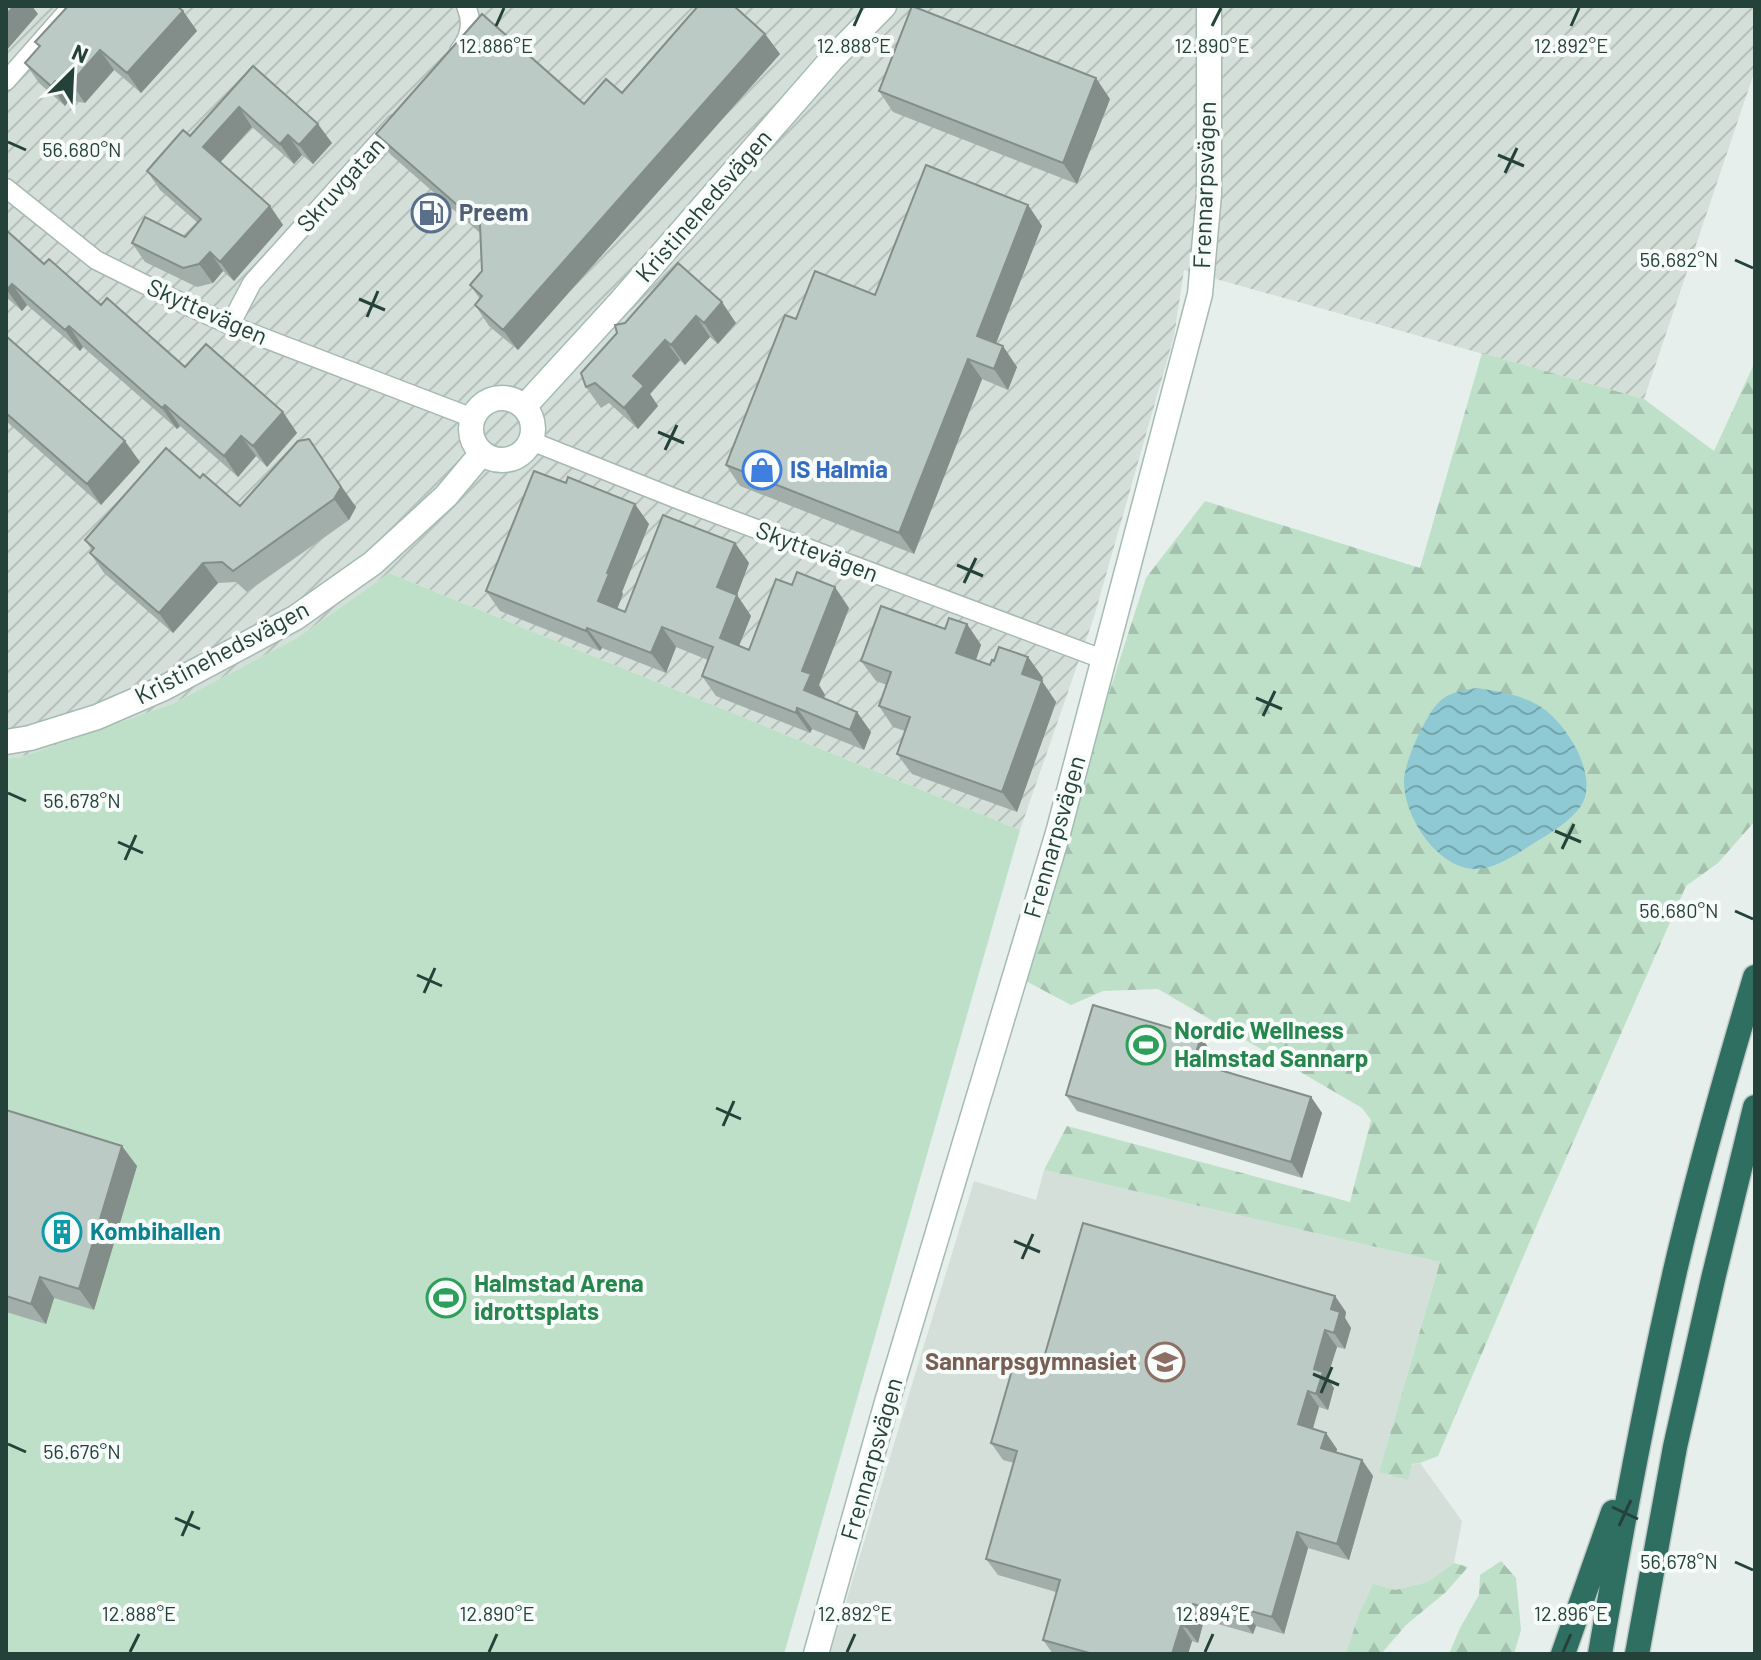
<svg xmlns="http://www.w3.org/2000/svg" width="1761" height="1660" font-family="Barlow,sans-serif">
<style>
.built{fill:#d4dfda}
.industrial{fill:url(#industrial-furrows)}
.forest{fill:url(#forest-firs)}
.pitch{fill:#bfe0c8}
.water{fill:url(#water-waves)}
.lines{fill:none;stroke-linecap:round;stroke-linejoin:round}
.street-casing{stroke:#a8b8b2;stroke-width:21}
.secondary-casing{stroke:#a4bbb3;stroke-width:27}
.highway-casing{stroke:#c2cac8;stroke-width:27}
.street{stroke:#fff;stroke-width:18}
.secondary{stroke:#fff;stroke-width:24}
.highway{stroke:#2f6f62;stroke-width:24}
.wall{fill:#a1aea9}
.shaded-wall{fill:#838d89}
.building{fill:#bbcac4;stroke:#838d89;stroke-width:2}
.ticks{fill:none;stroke:#24423a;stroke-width:3}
.labels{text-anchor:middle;stroke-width:8;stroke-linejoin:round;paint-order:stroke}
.street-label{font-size:24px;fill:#24423a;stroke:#f7fbf9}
.service-label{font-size:24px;font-weight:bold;fill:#4e5e75;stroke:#f7fbf9;text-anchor:start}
.shop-label{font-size:24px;font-weight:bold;fill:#366cbe;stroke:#f7fbf9;text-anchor:start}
.leisure-label{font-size:24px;font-weight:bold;fill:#27864d;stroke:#f7fbf9;text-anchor:start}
.culture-label{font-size:24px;font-weight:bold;fill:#0d838f;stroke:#f7fbf9;text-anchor:start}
.education-label{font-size:24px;font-weight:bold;fill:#785e54;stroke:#f7fbf9;text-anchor:end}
.ticks-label{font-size:20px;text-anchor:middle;fill:#24423a;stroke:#f7fbf9;stroke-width:8;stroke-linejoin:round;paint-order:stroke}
</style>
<defs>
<pattern id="industrial-furrows" width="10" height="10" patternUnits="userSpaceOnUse" patternTransform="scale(2)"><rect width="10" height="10" fill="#d4dfda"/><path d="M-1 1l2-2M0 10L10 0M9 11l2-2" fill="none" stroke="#b6c1bc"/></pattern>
<pattern id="forest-firs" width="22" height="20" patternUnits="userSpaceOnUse" patternTransform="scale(2)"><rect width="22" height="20" fill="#bfe0c8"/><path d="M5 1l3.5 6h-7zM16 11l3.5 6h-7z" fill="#a4c1ad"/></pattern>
<pattern id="water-waves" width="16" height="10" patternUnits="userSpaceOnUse" patternTransform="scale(2)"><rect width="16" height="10" fill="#8ec9d4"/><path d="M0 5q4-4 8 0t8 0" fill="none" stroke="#74a5ad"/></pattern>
</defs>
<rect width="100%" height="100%" fill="#e6efeb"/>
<path class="built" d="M1044,1170L1440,1262L1379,1472L1420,1463L1462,1521L1454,1563L1427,1582L1395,1590L1346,1654H830L974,1181L1036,1200Z"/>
<path class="industrial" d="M6,6H1755V70L1644,399L1184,270L1174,336L1094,617L1020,830L389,573L297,638L172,704L21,757L6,759Z"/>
<path class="forest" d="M1482,353L1644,399L1714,451L1755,362V821L1718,863L1686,886L1542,1213L1438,1456L1420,1463L1412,1464L1408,1480L1379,1472L1440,1262L1044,1170L1067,1126L1350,1202L1371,1120L1362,1108L1158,989L1103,991L1071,1005L1024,980L1092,746L1146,578L1205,501L1420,568Z
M1501,1561L1516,1578L1521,1630L1514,1654H1449L1460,1628L1479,1595L1480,1575Z
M1454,1563L1468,1567L1446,1592L1406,1625L1381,1654H1346L1358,1617L1373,1584L1395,1590L1427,1582Z"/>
<path class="pitch" d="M389,573L1020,830L784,1654H6V759L21,757L172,704L297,638Z"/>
<path class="water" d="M1477,688C1497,691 1518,694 1536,704C1563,718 1596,769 1584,800C1578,815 1557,829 1544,837C1525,848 1506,863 1485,868C1442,877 1403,818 1404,780C1405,760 1425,717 1438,703C1448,692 1464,690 1477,688Z"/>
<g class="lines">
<defs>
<path id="street" d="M459,51C471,37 473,22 466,6
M6,81L72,6
M6,188L96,260L186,305L230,325L473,418
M230,325L252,283L395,124
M531,441L682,501L1105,660"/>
<path id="secondary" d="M471 429a31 31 0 1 1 62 0a31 31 0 1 1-62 0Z
M524,407L622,300L832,59L884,6
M6,742L30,738L97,717L164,688L295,618L373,563L446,496L482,453
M816,1654L887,1402L1058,833L1200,294L1209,194V6"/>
<path id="highway" d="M1563,1654L1613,1512
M1600,1654C1622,1526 1646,1398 1675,1271C1698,1172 1726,1074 1755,977
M1637,1654L1675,1447L1713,1279L1755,1107"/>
</defs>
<use href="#street" class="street-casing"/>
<use href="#secondary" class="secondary-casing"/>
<use href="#highway" class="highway-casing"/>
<use href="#street" class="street"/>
<use href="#secondary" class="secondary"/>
<use href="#highway" class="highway"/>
</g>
<path class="wall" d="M183,11L197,31L141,93L114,70L85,103L69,100L65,106L39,83L25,63L39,47L35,42Z
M765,34L780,54L518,350L489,326L475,305L480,299L470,285L482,271L480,233L391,155L376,134L584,104L622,93Z
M253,66L332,143L313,164L302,155L294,164L252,127L220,162L270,206L283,225L234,281L223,271L213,283L197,287L145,262L132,243L185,237L198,223L160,190L147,171L190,136Z
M879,91L1110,99L1077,184L893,112Z
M1028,205L1042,226L996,343L1017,367L1008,390L982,379L914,554L740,486L726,465L796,319L875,295Z
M6,230L44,264L185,367L283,412L297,433L267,467L256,456L238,477L180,426L177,429L83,347L80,351L27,305L22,311L6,297Z
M678,263L736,323L718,344L710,337L685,365L680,360L650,394L658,406L638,429L609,403L601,408L586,387L625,323Z
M6,336L140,462L101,505L6,421Z
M298,441L356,507L349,520L247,592L236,582L218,583L173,633L104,573L90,553L92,550L85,540L200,478L240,506Z
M649,524L622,592L623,594L617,609L625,612L735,543L749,563L737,595L751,616L739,646L749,650L849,608L819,685L825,695L824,698L871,732L864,750L812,729L810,733L716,696L702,676L708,660L676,647L666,673L602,648L600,651L500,611L486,591Z
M967,624L981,645L976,660L990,665L994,661L1028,657L1043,678L1042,681L1056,702L1017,812L912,774L897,754L905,731L893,727L879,706L887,685L876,681L861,661L945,629Z
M1201,1037L1212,1053L1208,1066L1311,1097L1322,1113L1302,1178L1077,1111L1066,1095Z
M6,1110L137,1166L94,1310L54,1298L46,1324L6,1312Z
M1346,1312L1345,1318L1351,1328L1345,1349L1337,1347L1327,1378L1334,1388L1328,1410L1319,1407L1313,1429L1337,1449L1336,1452L1362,1460L1373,1476L1349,1560L1308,1548L1284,1634L1256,1626L1253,1634L1204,1620L1198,1643L1192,1641L1188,1654H1053L1043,1640L1056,1592L998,1575L986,1559L1014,1463L1003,1460L991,1443L1041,1368Z"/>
<path class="shaded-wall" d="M14,6H32L38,14L6,51V15Z
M183,11L197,31L141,93L127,73Z
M765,34L780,54L518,350L503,330Z
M100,50L114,70L85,103L71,83Z
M1096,78L1110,99L1077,184L1063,163Z
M55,81L69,100L65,106L51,86Z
M239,107L252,127L217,166L203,147Z
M318,124L332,143L313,164L299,145Z
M288,135L302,155L294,164L280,144Z
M1028,205L1042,226L991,356L977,336Z
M270,206L283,225L234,281L220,262Z
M210,252L223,271L213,283L199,264Z
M12,284L27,305L22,311L7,290Z
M722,302L736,323L718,344L704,323Z
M696,316L710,337L685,365L671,345Z
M69,326L83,347L80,351L65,330Z
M665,340L680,360L650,394L658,406L638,429L624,408L633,376Z
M1003,346L1017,367L1008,390L994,369Z
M968,359L982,379L914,554L899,533Z
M165,405L180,426L177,429L162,408Z
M283,412L297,433L267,467L253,446Z
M241,436L256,456L238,477L224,456Z
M125,441L140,462L101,505L87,484Z
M323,460L356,507L349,520L334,499Z
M635,504L649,524L622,592L623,594L612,622L598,601L607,573Z
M735,543L749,563L732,608L717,587Z
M203,563L218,583L173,633L159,613Z
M835,587L849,608L819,685L825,695L819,711L804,690L802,671Z
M737,595L751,616L734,658L720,638Z
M967,624L981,645L971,674L956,653Z
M662,627L676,647L666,673L651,653Z
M587,628L602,648L600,651L586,631Z
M1028,657L1043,678L1037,695L1022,674Z
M1042,681L1056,702L1017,812L1002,792Z
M797,708L812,729L810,733L796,713Z
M857,712L871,732L864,750L850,730Z
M1201,1037L1212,1053L1204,1078L1193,1062Z
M1311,1097L1322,1113L1302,1178L1291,1162Z
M122,1146L137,1166L94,1310L79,1289Z
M40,1277L54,1298L46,1324L31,1304Z
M1335,1296L1346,1312L1345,1318L1351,1328L1345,1349L1334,1333L1331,1309Z
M1325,1330L1337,1347L1327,1378L1334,1388L1328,1410L1316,1394L1314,1369Z
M1308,1391L1319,1407L1309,1441L1298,1424Z
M1326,1433L1337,1449L1333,1464L1321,1448Z
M1362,1460L1373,1476L1349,1560L1337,1544Z
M1297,1532L1308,1548L1284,1634L1272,1617Z
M1193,1604L1204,1620L1198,1643L1186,1627Z
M1244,1609L1256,1626L1253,1634L1242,1618Z
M1181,1625L1192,1641L1188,1654H1172Z"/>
<path class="building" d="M6,6H14L6,15Z
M68,6H177L183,11L127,73L100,50L71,83L55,81L51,86L25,63L40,46L35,42Z
M698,6H734L765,34L503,330L475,305L482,296L470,285L482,271L480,225L376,134L482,14L584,104L606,79L622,93Z
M912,6L1096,78L1063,163L879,91Z
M253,66L318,124L299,145L288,135L280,144L239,107L203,147L270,206L220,262L210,252L199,264L183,268L132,243L145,217L185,237L201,219L147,171L183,130L190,136Z
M926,165L1028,205L977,336L1003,346L994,369L968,359L899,533L726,465L785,315L796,319L815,271L875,295Z
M6,230L44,264L49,259L101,305L107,298L185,367L206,344L283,412L253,446L241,436L224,456L165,405L162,408L69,326L65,330L12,284L7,290L6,289Z
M678,263L722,302L704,323L696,316L671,345L665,340L633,376L644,386L624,408L595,383L586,387L581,373L617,333L615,325L625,323Z
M6,336L125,441L87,484L6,413Z
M309,439L341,487L334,499L233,571L222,562L203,563L159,613L90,553L94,548L85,540L166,448L200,478L203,474L240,506L298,441Z
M534,471L566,483L568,477L635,504L607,573L609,574L598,601L625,612L663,515L735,543L717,587L737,595L720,638L749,650L776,579L792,585L797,572L835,587L802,671L811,674L804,690L857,712L850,730L797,708L796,713L702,676L713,647L662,627L651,653L587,628L586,631L486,591Z
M881,606L945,629L949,618L967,624L956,653L990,665L992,660L994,661L999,647L1028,657L1022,674L1042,681L1002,792L897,754L910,717L879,706L891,672L861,661Z
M1093,1005L1201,1037L1193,1062L1311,1097L1291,1162L1066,1095Z
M6,1110L122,1146L79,1289L40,1277L31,1304L6,1296Z
M1083,1223L1335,1296L1331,1309L1340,1312L1334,1333L1325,1330L1314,1369L1323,1372L1316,1394L1308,1391L1298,1424L1326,1433L1321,1448L1362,1460L1337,1544L1297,1532L1272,1617L1244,1609L1242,1618L1193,1604L1186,1627L1181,1625L1172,1654H1093L1043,1640L1060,1580L986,1559L1017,1451L991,1443L1015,1360L1041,1368Z"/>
<path class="ticks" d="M496,26L504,8M854,26L862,8M1212,26L1221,8M1571,26L1579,8M8,142L26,150M1498,155L1524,166M1505,173L1517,148M1735,260L1753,268M359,299L385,310M367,317L378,291M658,432L684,443M665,450L677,425M957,565L983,576M964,583L976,558M1256,698L1282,709M1263,716L1275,691M8,793L26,801M1555,831L1581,842M118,842L143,853M1562,849L1574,824M125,860L136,835M1735,911L1753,919M417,975L442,986M424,993L435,968M716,1108L741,1119M723,1126L734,1101M1014,1241L1040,1252M1022,1259L1033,1234M1313,1374L1339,1385M1321,1393L1332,1367M8,1444L26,1452M1612,1507L1638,1519M175,1518L200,1529M1619,1526L1631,1500M182,1536L193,1511M1735,1562L1753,1570M130,1652L139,1634M489,1652L497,1634M847,1652L855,1634M1205,1652L1213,1634M1563,1652L1571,1634"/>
<defs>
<symbol id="fuel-ring" viewBox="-11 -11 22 22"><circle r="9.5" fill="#f7fbf9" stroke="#5c6f8a" stroke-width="1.5"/><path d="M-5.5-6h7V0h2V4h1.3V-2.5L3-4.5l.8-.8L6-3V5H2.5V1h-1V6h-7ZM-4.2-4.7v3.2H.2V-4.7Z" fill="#5c6f8a"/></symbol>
<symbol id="shop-ring" viewBox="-11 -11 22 22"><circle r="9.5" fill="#f7fbf9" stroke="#3f7fe0" stroke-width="1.5"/><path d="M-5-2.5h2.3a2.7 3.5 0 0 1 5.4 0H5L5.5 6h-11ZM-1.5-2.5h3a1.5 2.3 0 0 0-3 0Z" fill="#3f7fe0"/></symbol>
<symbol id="stadium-ring" viewBox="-11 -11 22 22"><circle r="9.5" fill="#f7fbf9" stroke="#2e9e5b" stroke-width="1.5"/><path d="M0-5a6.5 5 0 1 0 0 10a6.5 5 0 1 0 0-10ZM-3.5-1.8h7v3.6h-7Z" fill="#2e9e5b"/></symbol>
<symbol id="building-ring" viewBox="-11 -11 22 22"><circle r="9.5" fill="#f7fbf9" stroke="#0f9aa8" stroke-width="1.5"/><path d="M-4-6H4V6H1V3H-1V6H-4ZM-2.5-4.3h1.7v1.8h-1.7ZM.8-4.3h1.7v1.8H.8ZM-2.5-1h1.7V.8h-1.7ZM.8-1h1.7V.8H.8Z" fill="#0f9aa8"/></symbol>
<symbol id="school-ring" viewBox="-11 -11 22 22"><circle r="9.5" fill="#f7fbf9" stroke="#8d6e63" stroke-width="1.5"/><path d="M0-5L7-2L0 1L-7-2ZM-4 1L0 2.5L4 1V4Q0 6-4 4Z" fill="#8d6e63"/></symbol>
</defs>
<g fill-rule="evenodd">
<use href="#fuel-ring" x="409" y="191" width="44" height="44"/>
<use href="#shop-ring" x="740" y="448" width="44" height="44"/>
<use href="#stadium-ring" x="1124" y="1023" width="44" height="44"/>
<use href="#building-ring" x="40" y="1210" width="44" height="44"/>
<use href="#stadium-ring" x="424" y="1276" width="44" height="44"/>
<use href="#school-ring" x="1143" y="1340" width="44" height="44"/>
</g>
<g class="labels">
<g class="street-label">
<text transform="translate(341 185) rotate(-48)" y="8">Skruvgatan</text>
<text transform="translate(1205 185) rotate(-88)" y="8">Frennarpsvägen</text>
<text transform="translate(704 206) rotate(-49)" y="8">Kristinehedsvägen</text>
<text transform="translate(207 312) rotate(24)" y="8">Skyttevägen</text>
<text transform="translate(817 552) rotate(21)" y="8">Skyttevägen</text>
<text transform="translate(222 653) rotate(-28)" y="8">Kristinehedsvägen</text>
<text transform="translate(1055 837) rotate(-74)" y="8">Frennarpsvägen</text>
<text transform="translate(872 1459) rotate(-74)" y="8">Frennarpsvägen</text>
</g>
<g class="service-label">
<text x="459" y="221">Preem</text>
</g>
<g class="shop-label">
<text x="790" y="478">IS Halmia</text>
</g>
<g class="leisure-label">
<text x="1174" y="1039">Nordic Wellness<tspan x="1174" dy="28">Halmstad Sannarp</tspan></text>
<text x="474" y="1292">Halmstad Arena<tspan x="474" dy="28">idrottsplats</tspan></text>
</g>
<g class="culture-label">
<text x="90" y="1240">Kombihallen</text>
</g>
<g class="education-label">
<text x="1137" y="1370">Sannarpsgymnasiet</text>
</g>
</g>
<g class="ticks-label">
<text x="496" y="53">12.886°E</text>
<text x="854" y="53">12.888°E</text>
<text x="1212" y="53">12.890°E</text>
<text x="1571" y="53">12.892°E</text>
<text x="82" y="157">56.680°N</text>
<text x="1679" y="267">56.682°N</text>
<text x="82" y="808">56.678°N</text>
<text x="1679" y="918">56.680°N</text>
<text x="82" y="1459">56.676°N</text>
<text x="1679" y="1569">56.678°N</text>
<text x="139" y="1621">12.888°E</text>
<text x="497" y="1621">12.890°E</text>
<text x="855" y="1621">12.892°E</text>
<text x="1213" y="1621">12.894°E</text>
<text x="1571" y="1621">12.896°E</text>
</g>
<rect width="1761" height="1660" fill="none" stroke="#24423a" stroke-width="16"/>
<g transform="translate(72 72) rotate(24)" stroke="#f7fbf9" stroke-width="6" paint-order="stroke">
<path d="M0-6L14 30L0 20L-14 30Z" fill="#24423a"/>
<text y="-12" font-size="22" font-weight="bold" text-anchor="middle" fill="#24423a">N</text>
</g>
</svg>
